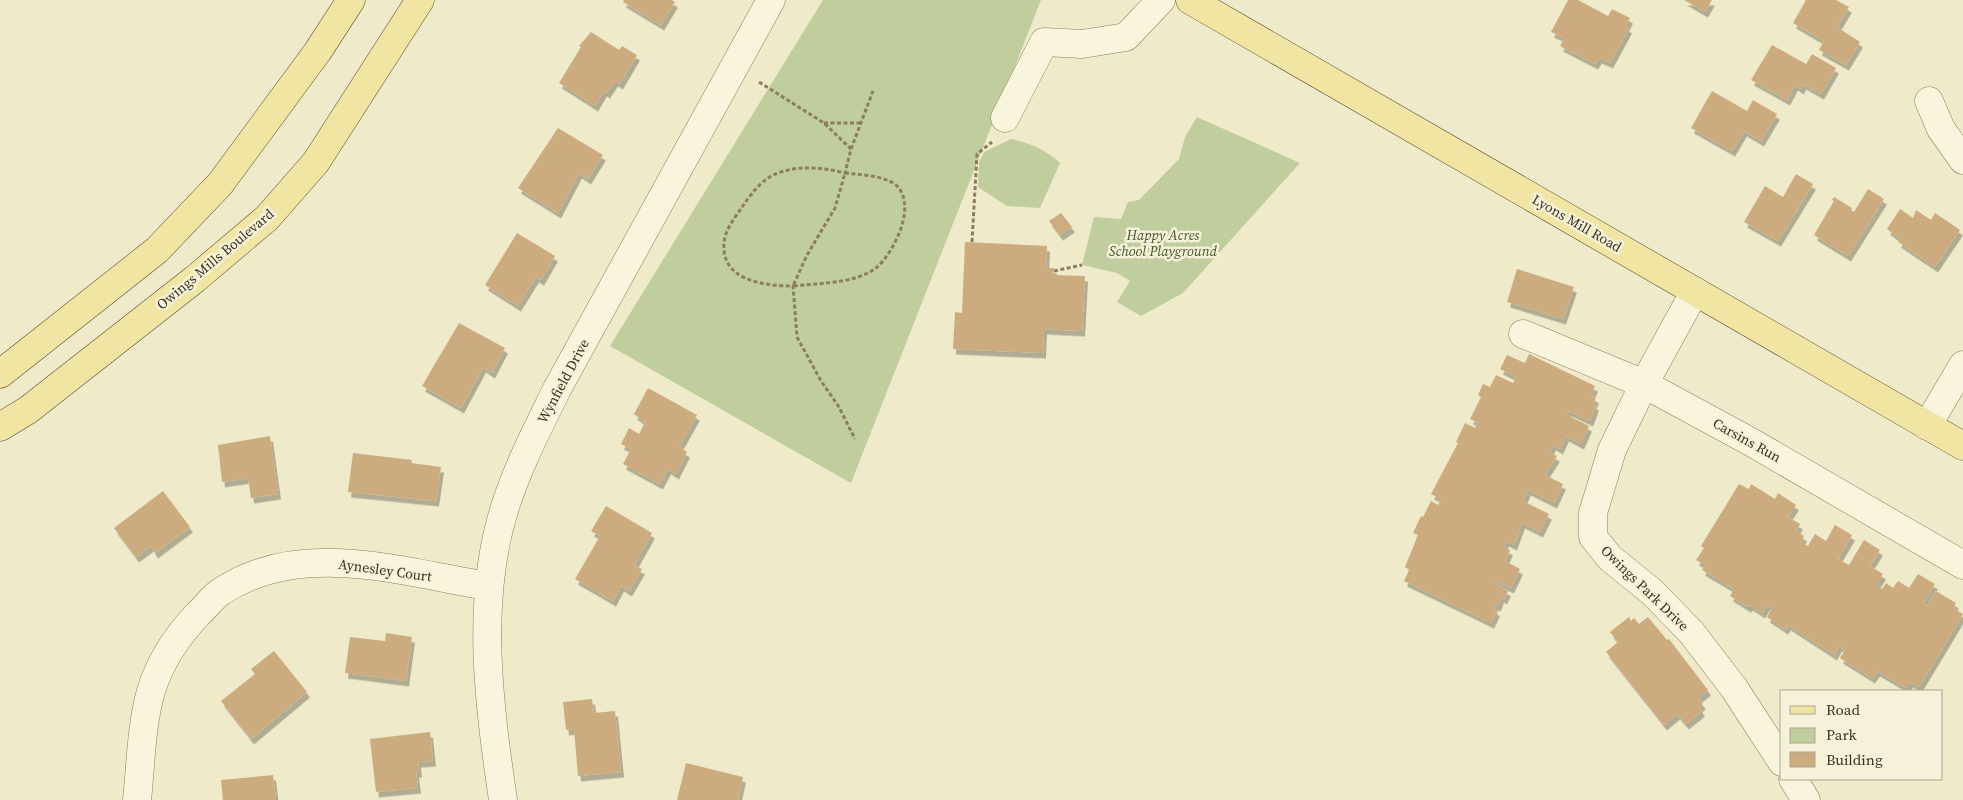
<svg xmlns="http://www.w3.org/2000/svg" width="1963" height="800" font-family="'Source Serif 4',serif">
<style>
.green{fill:#c0cd9c}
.building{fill:#ccac7f;filter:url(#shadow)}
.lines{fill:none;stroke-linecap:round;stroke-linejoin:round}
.minor-casing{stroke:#8b7d5d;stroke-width:29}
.major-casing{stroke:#594a31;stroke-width:29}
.path{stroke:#8b7d5d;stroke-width:3;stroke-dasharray:4 2.5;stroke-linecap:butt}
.minor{stroke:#f9f5dd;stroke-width:28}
.major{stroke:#f0e5a2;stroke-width:28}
.labels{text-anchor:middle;stroke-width:5;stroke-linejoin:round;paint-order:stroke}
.street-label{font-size:14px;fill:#3c3221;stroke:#f6f2d9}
.park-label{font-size:14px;font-style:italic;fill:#445828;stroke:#f6f2d9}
</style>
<defs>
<filter id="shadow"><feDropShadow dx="3" dy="5.5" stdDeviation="0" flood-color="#0004"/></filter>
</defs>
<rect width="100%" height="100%" fill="#efeac9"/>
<path class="green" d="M823,0H1041L851,483L610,346Z
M1197,117L1300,163L1183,293L1141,316L1117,302L1130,281L1117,273L1082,265L1094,217L1121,219L1128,202L1139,200L1179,159L1185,137Z
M1011,139C1032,144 1045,149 1060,163L1040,208L1007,206L978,187L979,162L984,152Z"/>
<path class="building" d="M624,0H672L675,2L661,25L623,2Z
M1568,0H1578L1608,16L1612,9L1630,18L1626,26L1629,28L1610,63L1599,58L1595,64L1560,46L1564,38L1551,32Z
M1684,0H1712L1705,12Z
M1806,0H1836L1849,7L1837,27L1860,42L1846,65L1819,50L1824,41L1793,23Z
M591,32L619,50L622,46L637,55L620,84L615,81L607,93L604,91L595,106L559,83L581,47L579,46Z
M1772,45L1806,64L1812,54L1836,68L1821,94L1803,84L1801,89L1795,85L1787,100L1751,80Z
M1712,91L1747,111L1753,100L1777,114L1761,141L1744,131L1732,151L1691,128Z
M558,128L603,155L588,179L579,173L558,213L518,188Z
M1796,174L1813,184L1778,241L1744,222L1765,186L1783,197Z
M1868,189L1884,199L1848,256L1814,235L1834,201L1832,200L1834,197L1852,208L1851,210L1854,212Z
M1900,209L1913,218L1916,210L1931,220L1935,213L1960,230L1935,267L1898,242L1900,239L1887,229Z
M1061,213L1072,227L1060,235L1049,221Z
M517,233L555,256L541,280L536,277L518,306L485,285Z
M965,242L1047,246L1046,268H1054L1053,275L1085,276L1082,331L1044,329L1043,353L953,349L955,312L962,313Z
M1517,269L1574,287L1563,319L1507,302Z
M459,323L505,348L492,373L483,367L461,408L422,386Z
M1529,354L1595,386L1591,395L1596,398L1593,404L1596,405L1590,421L1569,411L1567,415L1589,426L1581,444L1566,436L1560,449L1553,445L1549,452L1557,456L1545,475L1563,484L1554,503L1528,490L1523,501L1549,514L1540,532L1522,523L1514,545L1506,541L1504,547L1510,550L1505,561L1520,569L1511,588L1496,581L1495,583L1508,591L1504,599L1501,597L1498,606L1495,605L1494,609L1497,611L1491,623L1404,581L1409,570L1405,567L1418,535L1413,533L1421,516L1423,517L1431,501L1438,505L1441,499L1431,494L1458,443L1456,442L1465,423L1475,428L1477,422L1470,419L1481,397L1478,395L1483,384L1490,387L1496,375L1513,383L1516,377L1500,369L1507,355L1525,363Z
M648,388L697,415L679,447L687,452L676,474L668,469L660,484L623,464L631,449L621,444L629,428L639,434L645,422L634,414Z
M270,436L278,494L251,498L248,478L222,482L218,445Z
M353,453L412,460L411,463L441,467L436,501L348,492Z
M1739,484L1749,489L1751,484L1775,499L1778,493L1796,505L1788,517L1800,524L1796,531L1804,536L1801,542L1808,546L1815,534L1826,541L1835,525L1852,535L1838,559L1849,565L1864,540L1880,550L1870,566L1883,574L1876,585L1882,589L1886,583L1893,588L1898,581L1909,588L1918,574L1935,584L1923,604L1927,606L1936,591L1956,603L1953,608L1963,614L1919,687L1910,682L1906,688L1877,671L1872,678L1840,658L1845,650L1839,646L1834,655L1788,625L1785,629L1767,617L1772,608L1767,605L1762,613L1750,605L1748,607L1730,596L1734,589L1702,570L1705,565L1696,560L1704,548L1701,546Z
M163,491L190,527L155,553L151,546L136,557L114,528Z
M606,506L652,533L634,565L642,569L629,591L621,586L613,601L575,579L600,536L591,531Z
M1629,617L1631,621L1634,618L1639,624L1648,617L1667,640L1669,639L1708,690L1698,698L1703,704L1699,707L1702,711L1686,724L1677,714L1664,725L1606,652L1618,642L1610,632Z
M386,633L412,637L406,681L345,673L350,637L385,641Z
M274,651L307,692L251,739L221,701L255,674L251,669Z
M592,699L594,713L615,711L621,772L578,776L574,729L566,730L563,702Z
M430,732L433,761L418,762L419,772H416L418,788L376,792L370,739Z
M686,763L743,777L738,800H677Z
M273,775L276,800H223L221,780Z"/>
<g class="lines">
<defs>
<path id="minor" d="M1929,101L1941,129L1963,160
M1005,118L1044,42L1082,44L1126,37L1161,0
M1695,291L1644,384L1612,450L1593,513V537L1610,558L1652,592L1691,632L1734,688L1782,762
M1523,334L1644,384L1751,442L1963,565
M1927,426L1963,365
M1793,779L1806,800
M137,800C141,764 141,726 151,691C160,662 177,636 198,614C206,607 213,596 222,591C301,539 402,572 488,586
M503,800C489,704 475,601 505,507C518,466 538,428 557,389L771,0"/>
<path id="major" d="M1190,0L1963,446
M0,374L157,250L220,184L318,51L351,0
M0,427L28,410L195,279L267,218L316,162L420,0"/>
</defs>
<use href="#minor" class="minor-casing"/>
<use href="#major" class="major-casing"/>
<path class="path" d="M759,82L824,123L851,149L845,173C824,168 802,165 781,172C763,177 752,193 742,207C736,216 728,226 725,237C716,280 763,286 793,286L797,337L821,381L839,407L855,439
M824,123H860
M851,149L873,91
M845,173C860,175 885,175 897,186C917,206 894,253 876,268C855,284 818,283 793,286L807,255L835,208Z
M972,242L977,154L992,142
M1054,271L1082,265"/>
<use href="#minor" class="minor"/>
<use href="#major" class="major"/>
</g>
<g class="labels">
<g class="street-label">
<text transform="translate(1577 223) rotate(30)" y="5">Lyons Mill Road</text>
<text transform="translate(215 259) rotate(-40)" y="5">Owings Mills Boulevard</text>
<text transform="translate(563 381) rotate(-62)" y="5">Wynfield Drive</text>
<text transform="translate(1747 440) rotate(29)" y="5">Carsins Run</text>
<text transform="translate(385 570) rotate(8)" y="5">Aynesley Court</text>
<text transform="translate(1645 588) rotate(44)" y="5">Owings Park Drive</text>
</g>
<g class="park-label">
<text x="1163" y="240">Happy Acres<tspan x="1163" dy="16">School Playground</tspan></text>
</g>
</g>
<rect x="1780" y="690" width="162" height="90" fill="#f6f2d9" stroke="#aca58f"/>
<rect x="1790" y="706" width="25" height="8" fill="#f0e5a2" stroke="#aca58f"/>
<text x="1826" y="715" font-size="15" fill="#3c3221">Road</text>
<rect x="1790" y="728" width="25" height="15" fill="#c0cd9c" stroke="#aca58f"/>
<text x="1826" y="740" font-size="15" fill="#3c3221">Park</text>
<rect x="1790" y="752" width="25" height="15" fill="#ccac7f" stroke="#aca58f"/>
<text x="1826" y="765" font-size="15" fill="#3c3221">Building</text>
</svg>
